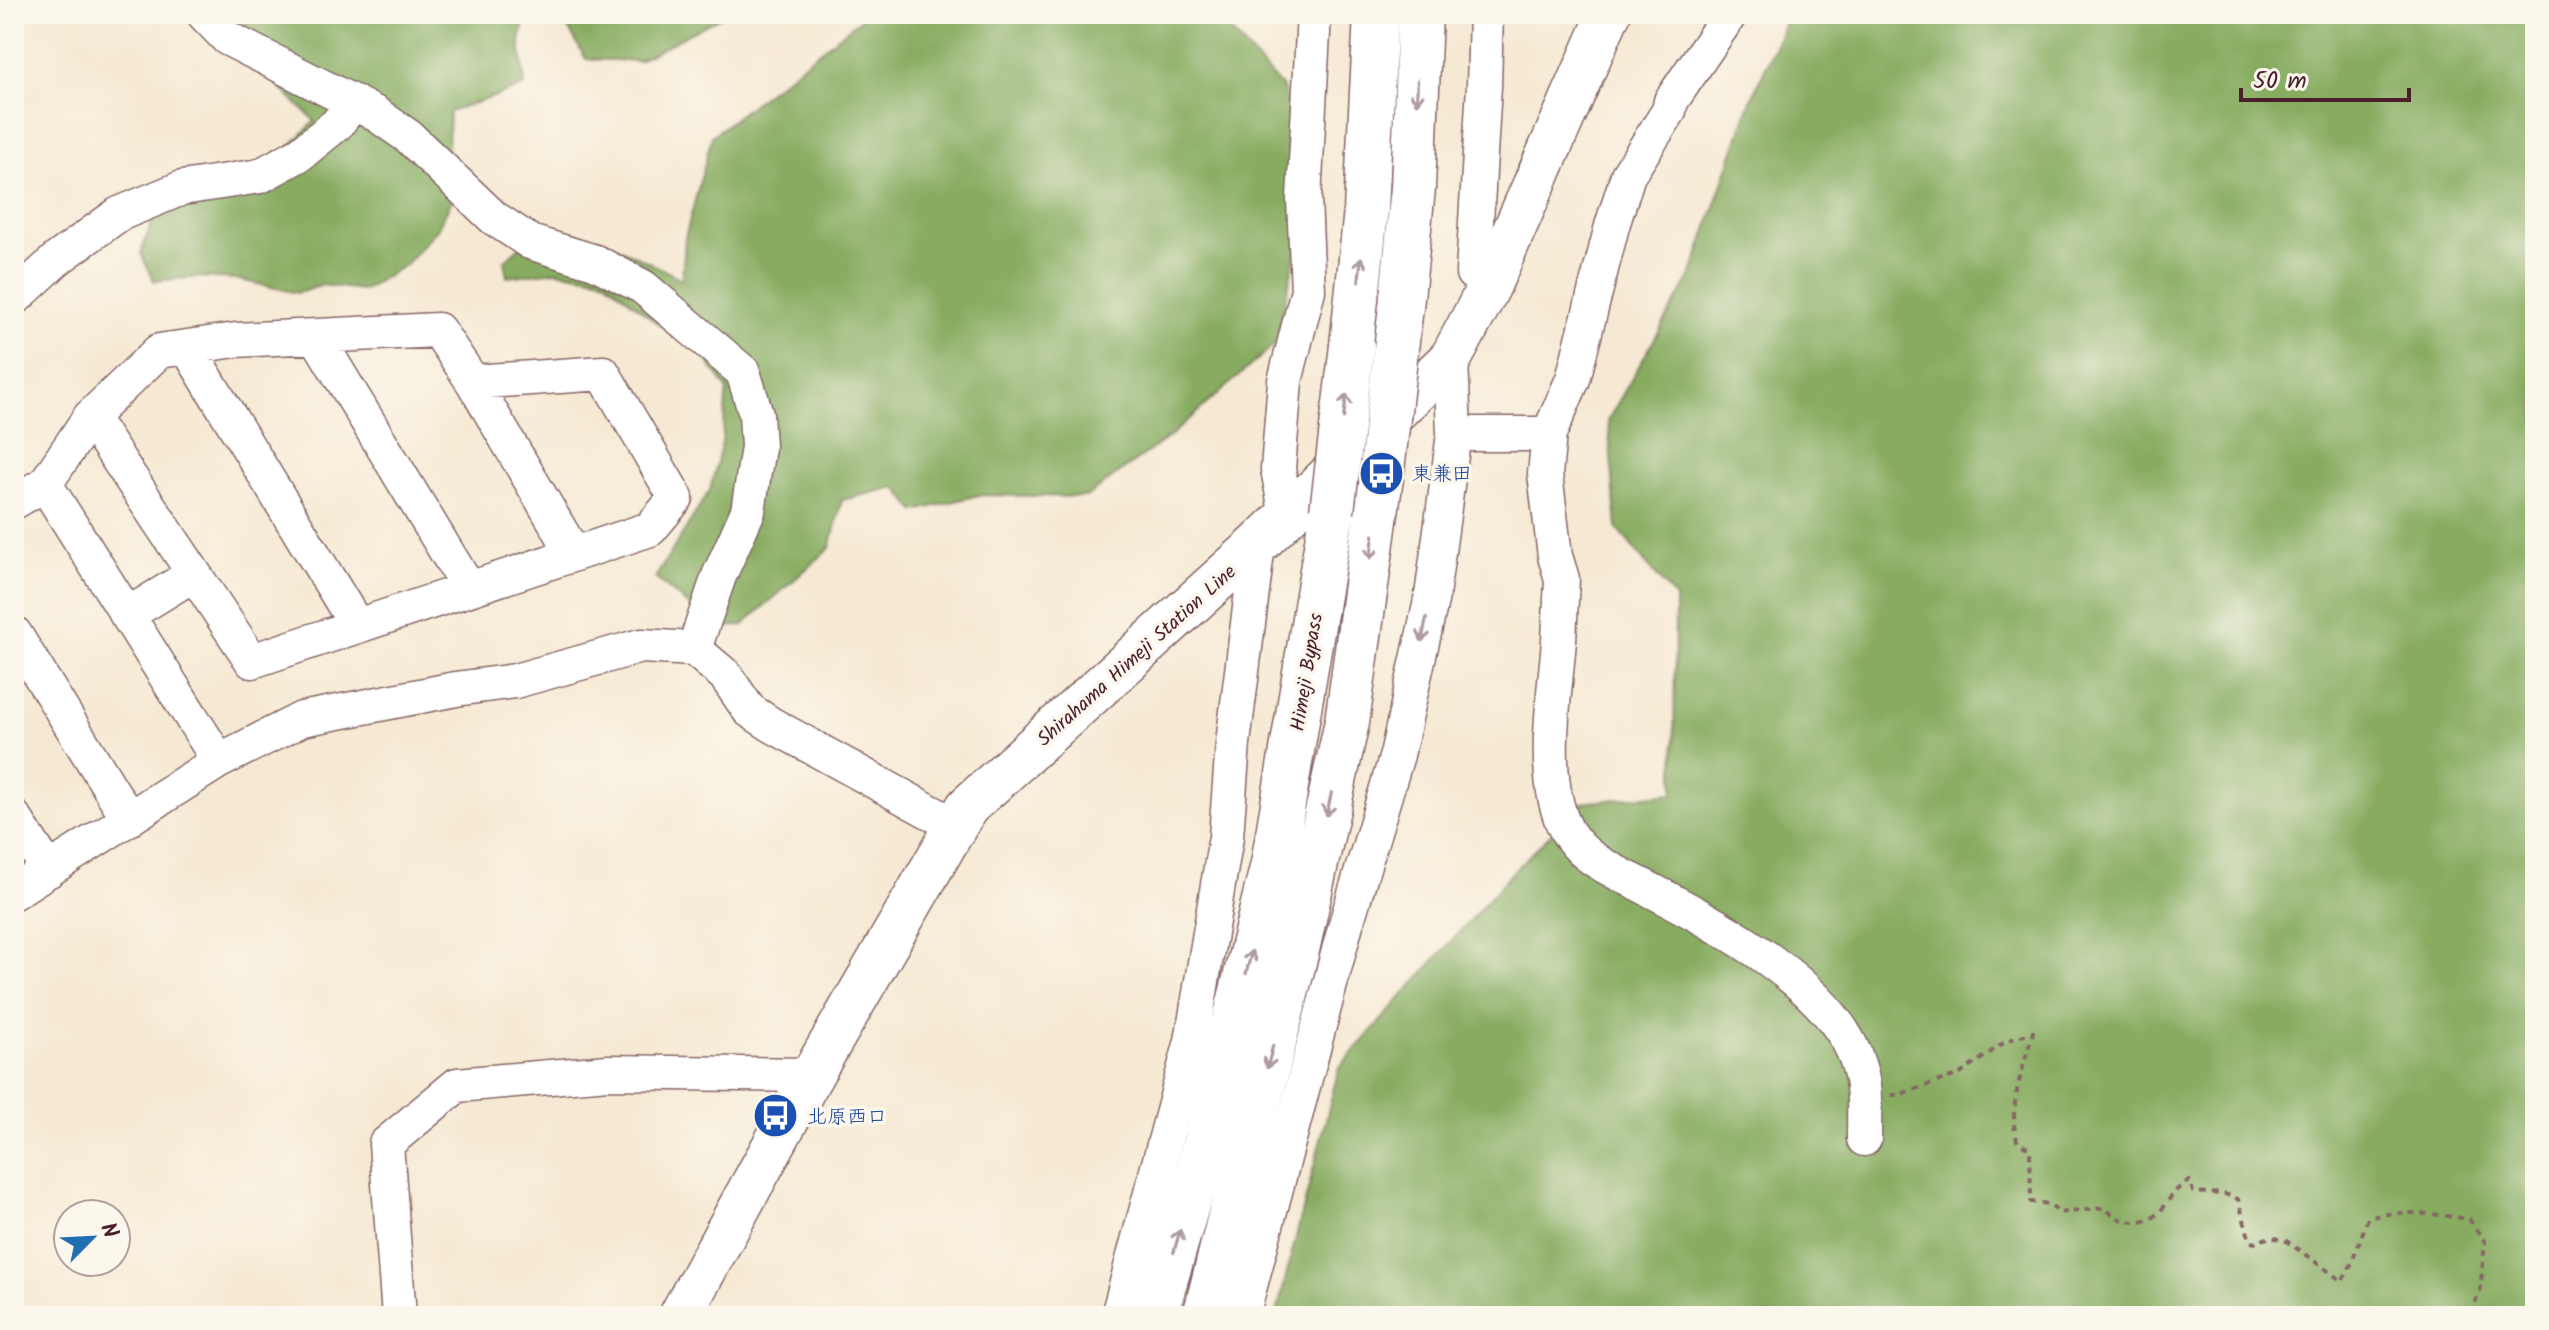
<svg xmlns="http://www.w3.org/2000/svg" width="2549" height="1330" font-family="Kalam,'Klee One',sans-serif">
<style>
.forest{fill:#87ac61;stroke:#686646;stroke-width:2}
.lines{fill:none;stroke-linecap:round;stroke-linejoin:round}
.minor-casing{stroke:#866666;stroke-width:37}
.major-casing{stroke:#866666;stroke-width:45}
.highway-casing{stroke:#866666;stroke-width:47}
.path{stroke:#866666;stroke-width:4;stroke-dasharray:6 6;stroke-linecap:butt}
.minor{stroke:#fff;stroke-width:34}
.major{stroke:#fff;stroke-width:42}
.highway{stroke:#fff;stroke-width:44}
.highway-bridge-casing{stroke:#866666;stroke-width:47;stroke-linecap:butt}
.highway-bridge{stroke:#fff;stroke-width:44}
.oneway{stroke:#ae9aa0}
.labels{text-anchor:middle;stroke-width:7;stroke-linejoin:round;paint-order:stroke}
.transit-label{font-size:20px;fill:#164399;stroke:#fbf7ec;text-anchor:start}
.street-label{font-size:20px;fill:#4a1f2b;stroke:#fbf7ec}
</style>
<rect width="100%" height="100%" fill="#fbf7ec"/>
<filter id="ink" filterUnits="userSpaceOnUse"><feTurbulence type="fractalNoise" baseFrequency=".0125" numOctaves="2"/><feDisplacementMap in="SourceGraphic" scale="16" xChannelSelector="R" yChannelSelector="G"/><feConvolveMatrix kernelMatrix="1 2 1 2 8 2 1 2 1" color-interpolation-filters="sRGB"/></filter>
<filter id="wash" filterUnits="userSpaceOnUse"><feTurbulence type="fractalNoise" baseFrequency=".006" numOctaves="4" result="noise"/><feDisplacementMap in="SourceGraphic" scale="32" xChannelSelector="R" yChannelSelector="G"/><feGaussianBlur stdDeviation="1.8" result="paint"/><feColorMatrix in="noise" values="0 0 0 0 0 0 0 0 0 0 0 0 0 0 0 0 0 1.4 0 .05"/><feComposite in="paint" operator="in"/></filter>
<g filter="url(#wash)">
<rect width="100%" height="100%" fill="#f6e9d3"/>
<path class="forest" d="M214,14H526L520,41L525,86L449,112L448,153L466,173L437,229L406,264L364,290L323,285L298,293L235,279L200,277L154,281L141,254L157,206L258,179L315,121L233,43Z
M560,14H726L638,61L586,59Z
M867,14H1216L1283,89L1296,129L1302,227L1275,344L1170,436L1086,497L979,495L915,511L896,487L842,500L830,548L742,626L716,627L655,578L710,490L722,442L727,389L703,354L657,323L604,279L557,271L507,277L504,261C514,253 526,239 538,234C573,219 649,263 682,279L685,238L712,136Z
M1789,14H2512L2535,27V1316H1276L1339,1068L1511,874L1581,803L1674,793L1675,598L1617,528L1608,420L1692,274L1751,100Z"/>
</g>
<g filter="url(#ink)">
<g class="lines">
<defs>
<path id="minor" d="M204,14L227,38L376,114L409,137L494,218L530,242L595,262L643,287L743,372L756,414L758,447L748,511L719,576L694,649
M1486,14L1484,86L1473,273L1489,287
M1730,14L1671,101L1669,111L1628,175L1612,226L1573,379L1549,434L1545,474L1555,556L1562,579C1561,599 1560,620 1559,640C1555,695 1541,768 1562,821C1577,858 1613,870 1645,887C1714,922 1837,987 1859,1067C1866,1090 1864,1115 1864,1139
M14,299L57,259L119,214L182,188L260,176L300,154L337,124L354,102
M316,336L469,589
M187,347L357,626
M473,382L574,554
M1454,434H1549
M45,484L219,761
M14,502L45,484L90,417L159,351L236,340L438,330L473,382L603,373L676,498L650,529L252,661L90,417
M1287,516L1278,469L1285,381L1308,290L1304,199L1314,14
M127,615L194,574
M14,633L129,819
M14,817L49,870
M14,892L219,761L302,719L456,689L515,681L641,646L694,649L725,675L749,710L772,725L956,826
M399,1316L386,1144L457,1085L608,1072L812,1075
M1118,1316L1192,1041L1226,837L1233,743L1258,544
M1242,1316L1346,924L1397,755L1432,596L1454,434L1451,358"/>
<path id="major" d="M680,1316L812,1075L967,807L1258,544L1451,358L1489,287L1609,14"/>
<path id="highway" d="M1402,298L1413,188L1420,14
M1352,346L1366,210L1376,14
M1155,1316L1205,1143L1273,864L1332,511
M1205,1316L1297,950L1347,722L1382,470"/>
</defs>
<use href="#minor" class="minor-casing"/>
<use href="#major" class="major-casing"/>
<use href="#highway" class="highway-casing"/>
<path class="path" d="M1891,1095H1898L1960,1074L2006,1041L2033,1032C2024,1066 2006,1110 2018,1143L2030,1149L2031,1202L2051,1204L2058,1213L2104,1208C2116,1218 2122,1222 2138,1222C2165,1222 2167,1189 2190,1181L2193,1192L2225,1194L2238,1199L2250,1241L2254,1243L2270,1237L2285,1240L2342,1281L2350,1267L2368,1218C2402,1209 2434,1214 2469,1219L2485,1242L2480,1291L2469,1316"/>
<use href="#minor" class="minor"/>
<use href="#major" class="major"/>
<use href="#highway" class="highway"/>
<defs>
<path id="highway-bridge" d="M1382,470L1402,298
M1332,511L1352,346"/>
</defs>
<use href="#highway-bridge" class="highway-bridge-casing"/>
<use href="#highway-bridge" class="highway-bridge"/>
</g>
<defs><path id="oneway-shaft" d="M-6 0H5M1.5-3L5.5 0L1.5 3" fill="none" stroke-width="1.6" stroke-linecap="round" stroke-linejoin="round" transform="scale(2)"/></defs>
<g class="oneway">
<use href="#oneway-shaft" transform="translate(1417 92) rotate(92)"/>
<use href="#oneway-shaft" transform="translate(1360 269) rotate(-84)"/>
<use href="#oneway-shaft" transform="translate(1345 406) rotate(-83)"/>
<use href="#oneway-shaft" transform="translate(1372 547) rotate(98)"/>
<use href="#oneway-shaft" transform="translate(1424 630) rotate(102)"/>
<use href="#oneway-shaft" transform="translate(1329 804) rotate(102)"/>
<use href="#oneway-shaft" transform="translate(1249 962) rotate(-76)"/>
<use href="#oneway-shaft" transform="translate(1270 1057) rotate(104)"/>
<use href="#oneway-shaft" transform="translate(1177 1241) rotate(-74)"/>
</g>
</g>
<defs>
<symbol id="bus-disc" viewBox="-11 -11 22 22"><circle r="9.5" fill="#1a4fb4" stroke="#fbf7ec"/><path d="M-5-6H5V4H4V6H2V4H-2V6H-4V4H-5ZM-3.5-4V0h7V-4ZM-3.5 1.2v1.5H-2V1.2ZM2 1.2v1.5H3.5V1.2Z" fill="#fff"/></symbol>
</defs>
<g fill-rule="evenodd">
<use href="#bus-disc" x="1356" y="448" width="51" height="51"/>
<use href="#bus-disc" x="750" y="1090" width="51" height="51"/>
</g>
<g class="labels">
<g class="transit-label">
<text x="1412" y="480">東兼田</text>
<text x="807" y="1123">北原西口</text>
</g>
<g class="street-label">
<text transform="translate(1136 655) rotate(-42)" y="7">Shirahama Himeji Station Line</text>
<text transform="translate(1306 672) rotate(-81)" y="7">Himeji Bypass</text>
</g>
</g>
<rect width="2549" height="1330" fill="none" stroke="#fbf7ec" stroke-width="48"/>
<g transform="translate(92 1238) rotate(66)"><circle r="38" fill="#fbf7ec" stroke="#b4a19f" stroke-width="2"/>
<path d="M0-6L14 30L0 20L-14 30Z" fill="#1f6fb2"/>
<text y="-12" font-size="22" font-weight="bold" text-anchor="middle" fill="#4a1f2b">N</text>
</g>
<path d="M2241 88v12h168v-12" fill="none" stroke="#4a1f2b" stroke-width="4"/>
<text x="2253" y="88" font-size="24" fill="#4a1f2b" stroke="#fbf7ec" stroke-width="6" paint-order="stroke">50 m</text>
</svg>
